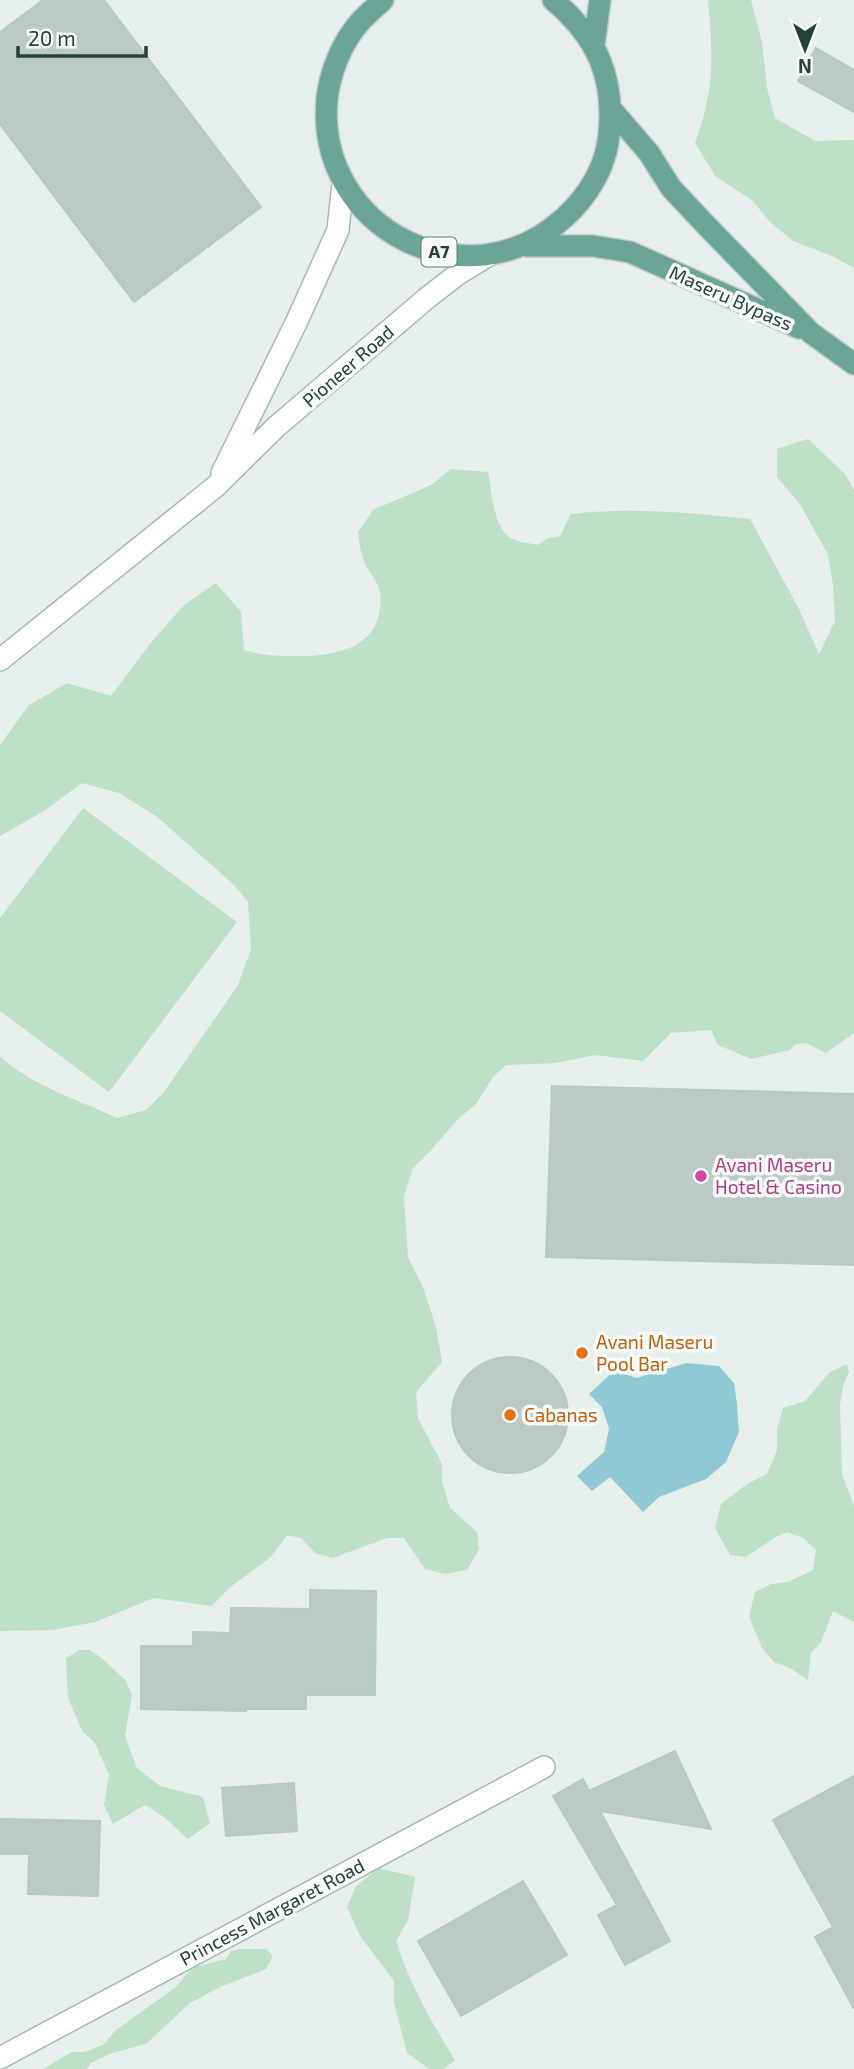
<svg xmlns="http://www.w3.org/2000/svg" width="854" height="2069" font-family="'Exo 2',sans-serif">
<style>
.green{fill:#bfe0c8}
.water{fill:#8ec9d4}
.building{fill:#bbcac4;stroke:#b8c9c2;stroke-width:2}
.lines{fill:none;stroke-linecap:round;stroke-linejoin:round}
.street-casing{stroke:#a8b8b2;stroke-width:24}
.secondary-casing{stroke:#a4bbb3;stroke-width:24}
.primary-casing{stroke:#c2cac8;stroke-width:24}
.street{stroke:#fff;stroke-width:21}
.secondary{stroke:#fff;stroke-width:21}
.primary{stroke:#6aa596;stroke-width:21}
.hotel-dot{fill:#d1479c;stroke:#f7fbf9;stroke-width:2.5}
.food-dot{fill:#e8710a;stroke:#f7fbf9;stroke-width:2.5}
.labels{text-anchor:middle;stroke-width:7;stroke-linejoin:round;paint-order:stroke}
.shield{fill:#f7fbf9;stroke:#637a73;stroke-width:2}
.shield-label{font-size:18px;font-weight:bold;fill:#24423a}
.street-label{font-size:19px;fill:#24423a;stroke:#f7fbf9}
.hotel-label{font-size:19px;fill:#b23c85;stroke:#f7fbf9;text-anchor:start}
.food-label{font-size:19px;fill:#c56008;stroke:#f7fbf9;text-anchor:start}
</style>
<rect width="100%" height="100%" fill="#e6efeb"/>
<path class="green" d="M708,0H751L762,42L767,88L775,118L815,141L854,140V268L832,256L793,241L769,221L752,200L715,176L695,143C715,89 713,56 708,0Z
M808,439L845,474L854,490V1033L826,1053L806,1043L794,1045L790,1050L751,1059L718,1045L711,1030L671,1033L643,1061L595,1055L556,1063L506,1065L493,1077L476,1104L459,1118L432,1149L413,1168L404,1196L408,1257L423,1287L436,1327L442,1362L416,1392L418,1418L442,1464V1481L450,1508L477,1532L479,1549L467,1570L445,1574L425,1569L404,1538H387L333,1558L315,1553L301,1538L287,1535L271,1557L229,1588L212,1606L154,1598L95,1622L53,1630L0,1631V1056C28,1084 81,1101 117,1118L146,1110L164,1092L238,985L251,949L248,902L233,884L156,816L119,793L82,783L44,811L0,836V745L29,705L67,683L111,696L149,645L184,605L216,583L241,612L244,650C262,656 278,656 297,656C341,656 385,646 380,592C378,580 366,570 363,558C360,550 359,541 358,532L373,510L431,485L451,469L488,472C491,489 494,527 509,537C516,542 529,543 537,545L549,538L560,536L571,514C632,507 690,513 750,519L798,607L819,654L835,621L833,585L828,555L800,504L777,477V449Z
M83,808L237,922L109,1092L0,1011V918Z
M847,1364L849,1372L843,1386L840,1405L842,1474L854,1506V1622L833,1611L821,1642L811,1653L808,1680L790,1668L774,1662L762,1648L749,1617L755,1592L771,1584L788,1582L813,1570L816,1550L803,1538L787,1532L774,1538L746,1557L730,1555L715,1528L721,1504L747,1484L767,1474L777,1450V1429L783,1408L805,1401L830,1372Z
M80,1650H90L103,1659L126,1681L132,1695L125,1736L137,1768L160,1786L203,1797L210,1823L188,1839L164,1817L145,1805L113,1824L104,1805L109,1775L95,1743L82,1731L68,1698L66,1658Z
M379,1868L415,1877L408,1920L396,1941C410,1984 431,2022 455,2060L444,2069H429L407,2053L394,2003V1981L360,1936L347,1907L356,1886Z
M240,1949H266L273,1956L266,1969L220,1987L190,2003L147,2043L110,2054L91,2063L86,2069H43L72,2052H84L103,2045L116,2030L176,1987L192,1968L226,1959L230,1952Z"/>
<path class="water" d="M686,1363L719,1366L734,1383L737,1404L739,1432L726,1462L706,1479L659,1497L643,1512L610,1477L592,1491L577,1476L604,1452L609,1429L602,1407L589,1394L614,1371L637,1378Z"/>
<path class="building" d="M43,0H104L261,207L134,302L0,124V32Z
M816,48L854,70V112L798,81Z
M552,1086L854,1094V1265L546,1257Z
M452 1415a58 58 0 1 1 116 0a58 58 0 1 1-116 0Z
M310,1590L376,1591L375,1695H306V1709H246V1711L141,1709V1646H193V1632L230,1633L231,1608L310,1609Z
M675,1751L711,1829L600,1811L670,1941L625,1965L598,1915L617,1905L553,1796L583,1779L589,1791Z
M854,1776V2009L815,1937L833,1927L773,1820Z
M294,1783L297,1831L226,1836L222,1788Z
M0,1819L100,1821L98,1896L28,1894L29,1854H0Z
M523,1881L567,1955L461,2016L418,1941Z"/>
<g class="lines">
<defs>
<path id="street" d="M0,2058L544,1767"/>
<path id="secondary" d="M222,473L296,323L338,230L343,183
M0,660L215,487L276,427L427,298L458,274L489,255"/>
<path id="primary" d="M383,0C376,7 367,14 360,22C342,42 330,72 327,99C315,229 468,307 565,217C588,196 606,167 609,135C615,77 597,37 553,0
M594,45L600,0
M612,110L649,153L671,188L703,222L811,333L854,364
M526,246H593L630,252L799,328"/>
</defs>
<use href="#street" class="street-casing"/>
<use href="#secondary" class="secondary-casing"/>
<use href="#primary" class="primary-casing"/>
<use href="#street" class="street"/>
<use href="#secondary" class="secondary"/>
<use href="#primary" class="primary"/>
</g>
<circle class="hotel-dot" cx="701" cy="1176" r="7"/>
<g class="food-dot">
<circle cx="582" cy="1353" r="7"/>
<circle cx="510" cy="1415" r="7"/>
</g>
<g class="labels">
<rect class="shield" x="421.5" y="237.5" width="35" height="29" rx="5"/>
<g class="shield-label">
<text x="439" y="258">A7</text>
</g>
<g class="street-label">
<text transform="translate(731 298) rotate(24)" y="7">Maseru Bypass</text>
<text transform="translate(348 366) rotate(-41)" y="7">Pioneer Road</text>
<text transform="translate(272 1912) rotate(-28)" y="7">Princess Margaret Road</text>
</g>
<g class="hotel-label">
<text x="715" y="1172">Avani Maseru<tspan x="715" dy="22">Hotel &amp; Casino</tspan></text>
</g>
<g class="food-label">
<text x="596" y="1349">Avani Maseru<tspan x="596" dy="22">Pool Bar</tspan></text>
<text x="524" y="1422">Cabanas</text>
</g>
</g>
<g transform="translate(805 49) rotate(180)" stroke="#f7fbf9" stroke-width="5" paint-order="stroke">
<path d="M0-5L12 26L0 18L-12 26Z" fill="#24423a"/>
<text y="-10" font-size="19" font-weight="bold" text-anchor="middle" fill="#24423a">N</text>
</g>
<path d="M18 46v10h128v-10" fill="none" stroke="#24423a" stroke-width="3.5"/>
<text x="28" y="46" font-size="21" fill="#24423a" stroke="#f7fbf9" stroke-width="5" paint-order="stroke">20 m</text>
</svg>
